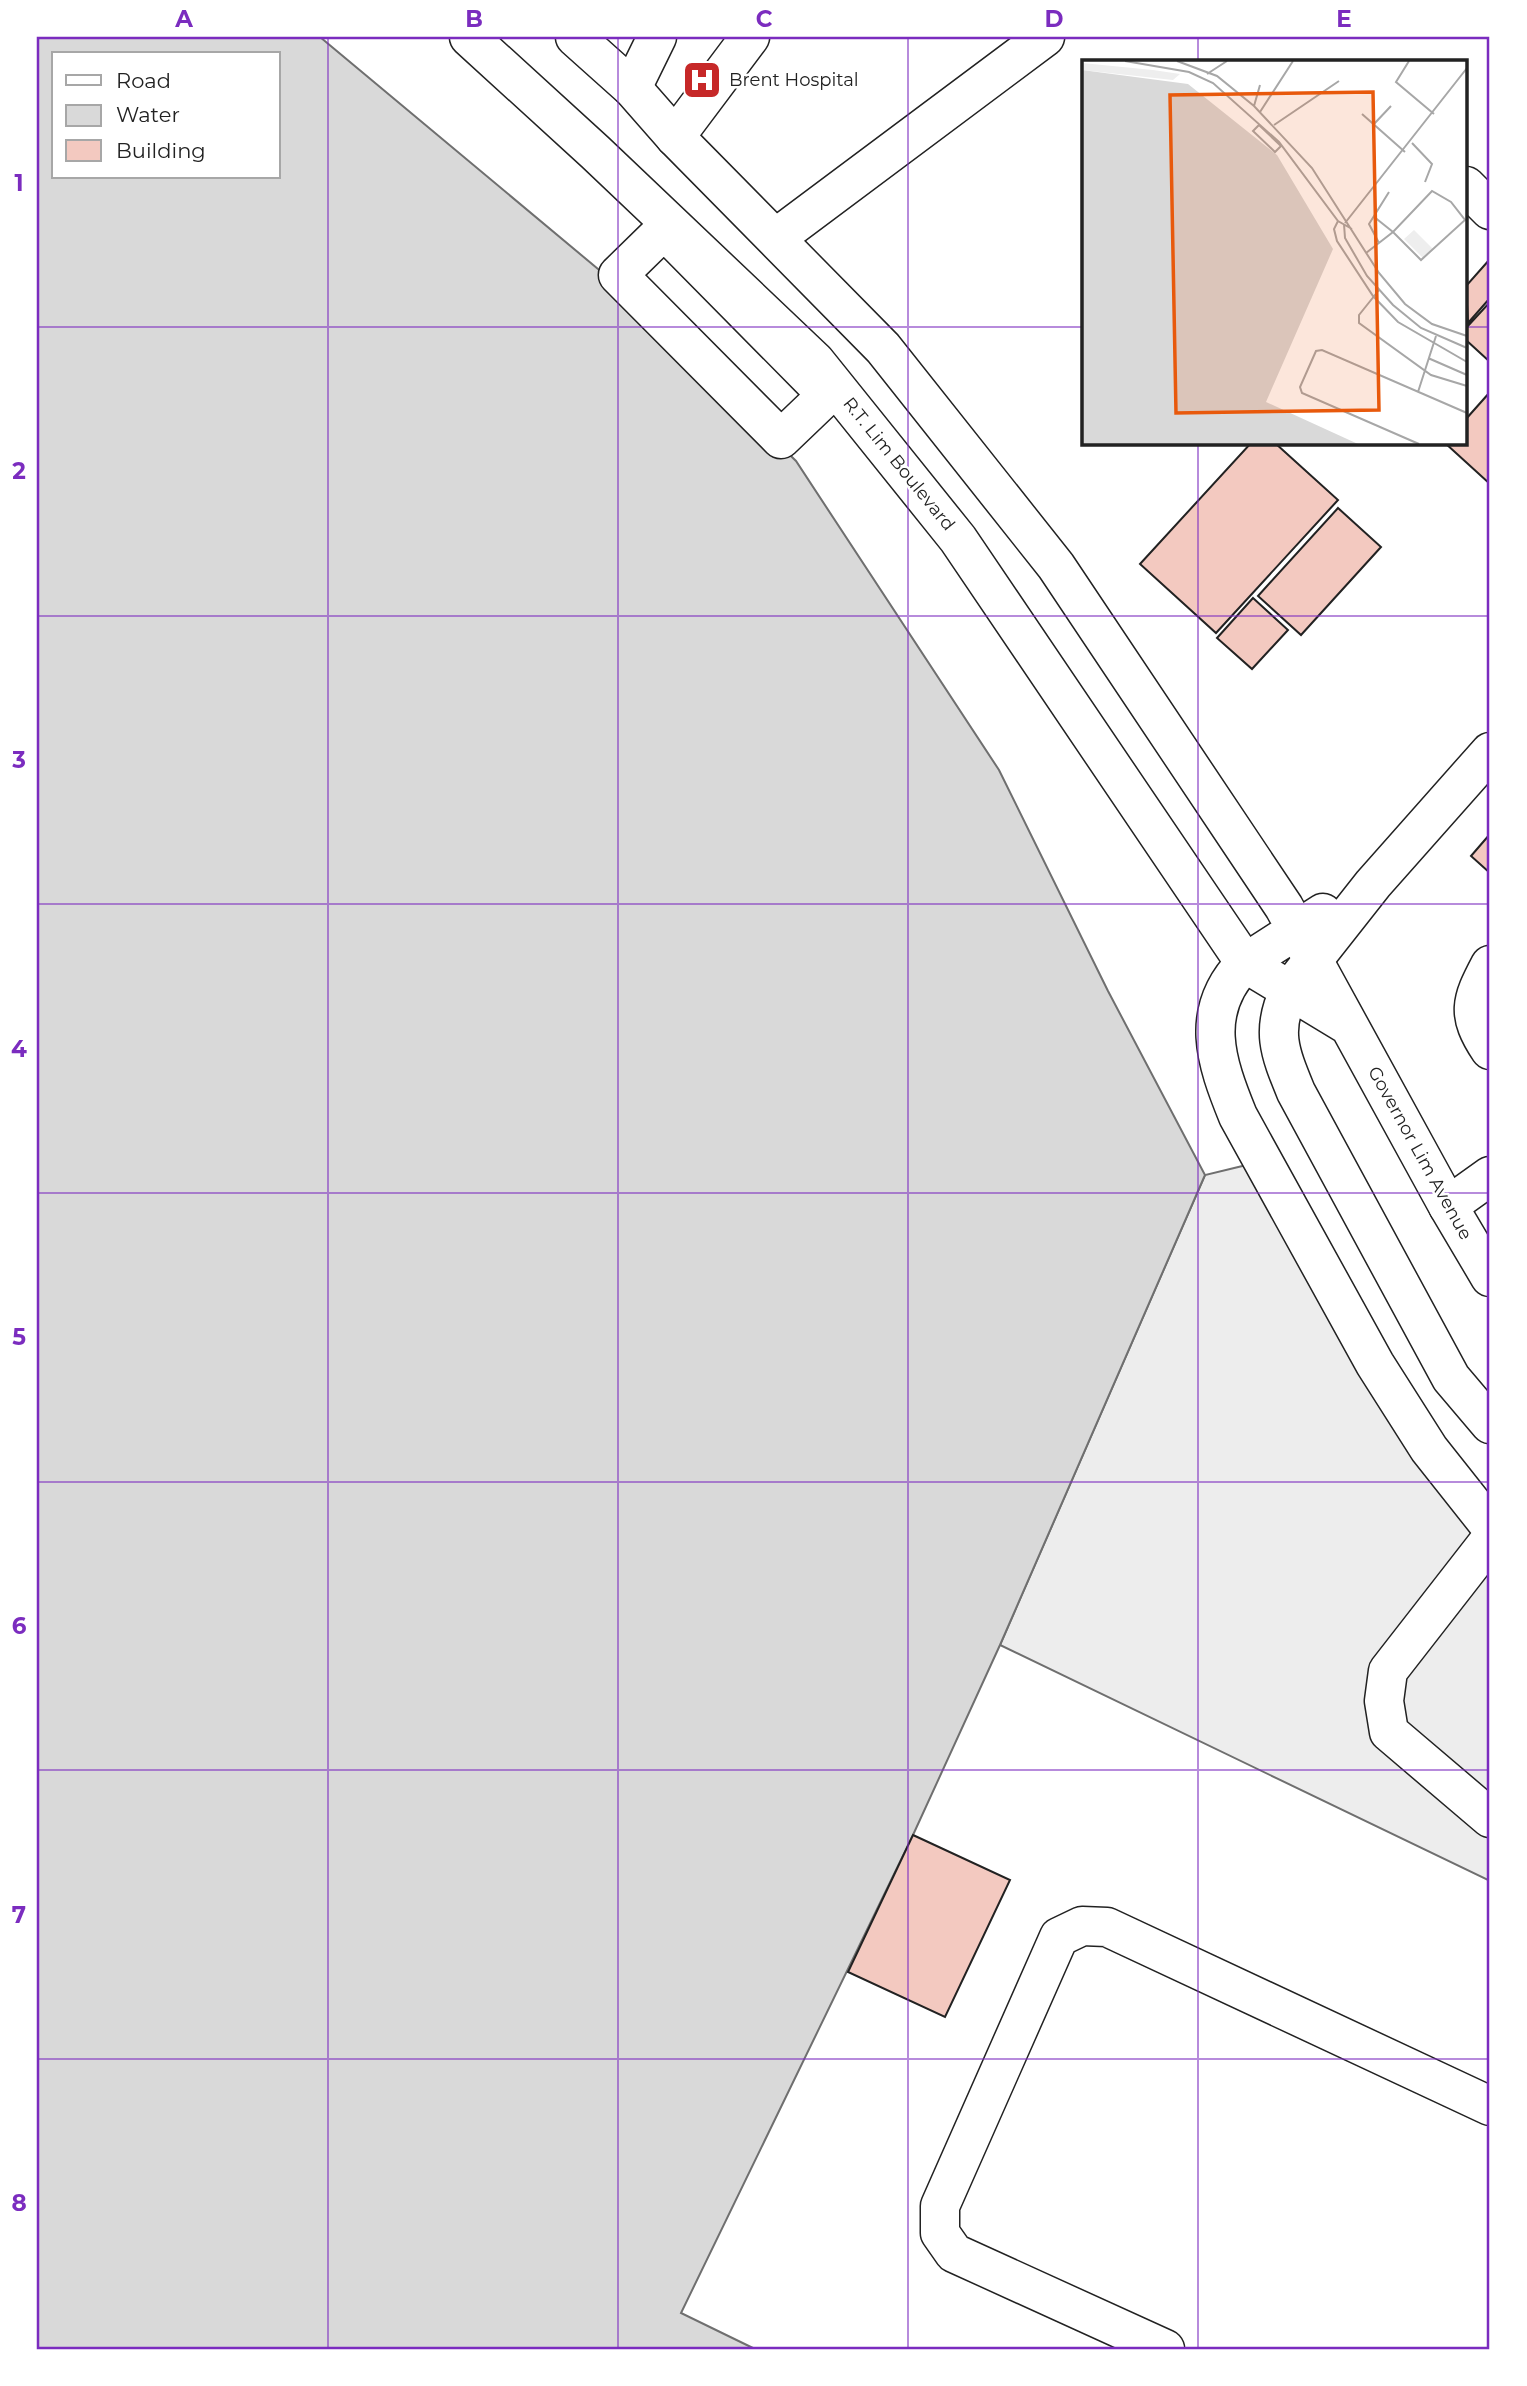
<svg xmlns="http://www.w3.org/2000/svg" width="1527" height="2386" font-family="Montserrat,sans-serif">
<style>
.parking{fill:#ededed;stroke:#6f6f6f;stroke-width:2}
.water{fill:#d9d9d9;stroke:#6f6f6f;stroke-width:2;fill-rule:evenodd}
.building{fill:#f3c9c0;stroke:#222;stroke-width:2}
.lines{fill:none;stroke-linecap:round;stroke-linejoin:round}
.minor-casing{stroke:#222;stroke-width:41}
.major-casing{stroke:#222;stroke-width:41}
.minor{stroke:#fff;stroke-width:38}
.major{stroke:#fff;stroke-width:38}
.grid{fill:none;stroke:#7b2cbf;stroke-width:2;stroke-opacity:0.55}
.labels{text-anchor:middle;stroke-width:5;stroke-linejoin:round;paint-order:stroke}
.poi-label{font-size:18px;fill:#222;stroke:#fff;text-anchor:start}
.street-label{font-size:18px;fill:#222;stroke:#fff}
.inset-road{fill:none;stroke:#a7a7a7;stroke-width:2}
.view{fill:#e8590c;fill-opacity:0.15;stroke:#e8590c;stroke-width:3.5}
.inset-edge{fill:none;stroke:#222;stroke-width:3.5}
.neatline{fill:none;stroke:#7b2cbf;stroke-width:2.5}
.grid-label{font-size:23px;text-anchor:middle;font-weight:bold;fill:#7b2cbf}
</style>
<rect width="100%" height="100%" fill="#fff"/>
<path class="parking" d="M1255,1163L1490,1543V1881L1000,1645L1205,1175Z"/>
<path class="water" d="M37,37H320L610,279L796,461L999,770L1108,991L1205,1175L1000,1645L913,1835L681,2313L755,2349H37ZM54,54H278V177H54Z"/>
<path class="building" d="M1490,259V298L1468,323L1466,286Z
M1490,302V362L1466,340V328Z
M1490,392V484L1445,443H1466V419Z
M1251,443H1275L1338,500L1216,633L1140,564Z
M1338,508L1381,547L1301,635L1258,596Z
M1253,598L1288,630L1252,669L1217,638Z
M1490,834V873L1471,856Z
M913,1835L1010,1880L945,2017L848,1972Z"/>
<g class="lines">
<defs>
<path id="minor" d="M632,88L657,37
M675,137L750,37
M1466,186L1490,210
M664,230L827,395L781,439L618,275Z
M776,238L1045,37
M1245,963L1323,913
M1490,965C1471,1001 1466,1014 1490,1050
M1295,983L1373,884L1490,752
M1448,1206L1490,1176
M1490,1540L1388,1671L1384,1701L1389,1732L1490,1818
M1165,2349L954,2253L940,2233V2206L1059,1937L1082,1926L1107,1927L1490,2106"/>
<path id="major" d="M469,37L595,152L815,361L958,539L1245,963L1349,1026
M575,37L632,88L675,137L883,348L1056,566L1284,907L1448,1206L1490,1277
M1245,963C1198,1011 1216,1062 1238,1116L1375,1364L1429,1449L1490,1526
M1290,990C1270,1030 1280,1053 1296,1092L1451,1378L1490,1424"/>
</defs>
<use href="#minor" class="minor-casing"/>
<use href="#major" class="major-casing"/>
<use href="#minor" class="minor"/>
<use href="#major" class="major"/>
</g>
<path class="grid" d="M328,37V2349M618,37V2349M908,37V2349M1198,37V61M37,327H1084M1466,327H1490M1198,443V2349M37,616H1490M37,904H1490M37,1193H1490M37,1482H1490M37,1770H1490M37,2059H1490"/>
<defs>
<symbol id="hospital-square" viewBox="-11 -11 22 22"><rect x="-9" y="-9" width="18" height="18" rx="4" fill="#c62828" stroke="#fff"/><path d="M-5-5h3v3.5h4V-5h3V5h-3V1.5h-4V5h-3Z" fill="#fff"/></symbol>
</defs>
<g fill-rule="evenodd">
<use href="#hospital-square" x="680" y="58" width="44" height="44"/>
</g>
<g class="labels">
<g class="poi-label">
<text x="729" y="86">Brent Hospital</text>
</g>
<g class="street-label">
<text transform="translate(899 464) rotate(51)" y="6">R.T. Lim Boulevard</text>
<text transform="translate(1420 1153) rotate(61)" y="6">Governor Lim Avenue</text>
</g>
</g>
<g transform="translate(1082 60)">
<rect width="385" height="385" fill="#fff"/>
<path d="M0,3L71,10L98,14L91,20L0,10ZM332,170L351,189L341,198L322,179Z" fill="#eee"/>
<path d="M0,10L106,24L195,95L251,189L184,342L276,384H0Z" fill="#d9d9d9"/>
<path class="inset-road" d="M43,1L107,12L131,23L197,82L256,161L270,169M95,1L135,16L172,46L230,108L297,213L323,244L350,264L385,276M327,1L314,22L352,54M125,14L145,1M172,46L178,25M178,52L211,1M280,54L323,92M292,64L309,46M177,65L199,86L193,92L171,71ZM192,65L257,21M330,83L350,104L343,122M256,161L252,169L255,181L291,236L316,262L385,302M263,163L385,8M262,164L263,178L285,216L311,245L339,268L385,288M297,183L287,164L307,132M284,193L311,172L350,131L369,142L383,160L339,200L311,172L291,156M297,230L277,255V263L349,315L385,326M346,298L385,315M336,332L354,276M337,384L220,333L218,327L234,291L240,290L385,353"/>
<path class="view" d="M291,32L297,350L94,353L88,35Z"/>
<rect width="385" height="385" class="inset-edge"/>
</g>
<rect width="1527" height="2386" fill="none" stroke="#ffffff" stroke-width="77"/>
<rect x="52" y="52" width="228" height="126" fill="#ffffff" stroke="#a7a7a7" stroke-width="2"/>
<rect x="66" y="75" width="35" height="10" fill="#ffffff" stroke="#a7a7a7" stroke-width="2"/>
<text x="116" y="88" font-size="21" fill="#222222">Road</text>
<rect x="66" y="105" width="35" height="21" fill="#d9d9d9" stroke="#a7a7a7" stroke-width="2"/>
<text x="116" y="122" font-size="21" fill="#222222">Water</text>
<rect x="66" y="140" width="35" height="21" fill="#f3c9c0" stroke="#a7a7a7" stroke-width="2"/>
<text x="116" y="158" font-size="21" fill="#222222">Building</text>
<rect x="38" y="38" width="1450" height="2310" class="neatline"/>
<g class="grid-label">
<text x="184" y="27">A</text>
<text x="474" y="27">B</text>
<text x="764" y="27">C</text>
<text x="1054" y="27">D</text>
<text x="1344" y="27">E</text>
<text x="19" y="191">1</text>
<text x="19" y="479">2</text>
<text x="19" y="768">3</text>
<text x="19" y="1057">4</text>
<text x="19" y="1345">5</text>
<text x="19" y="1634">6</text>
<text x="19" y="1923">7</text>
<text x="19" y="2211">8</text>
</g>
</svg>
